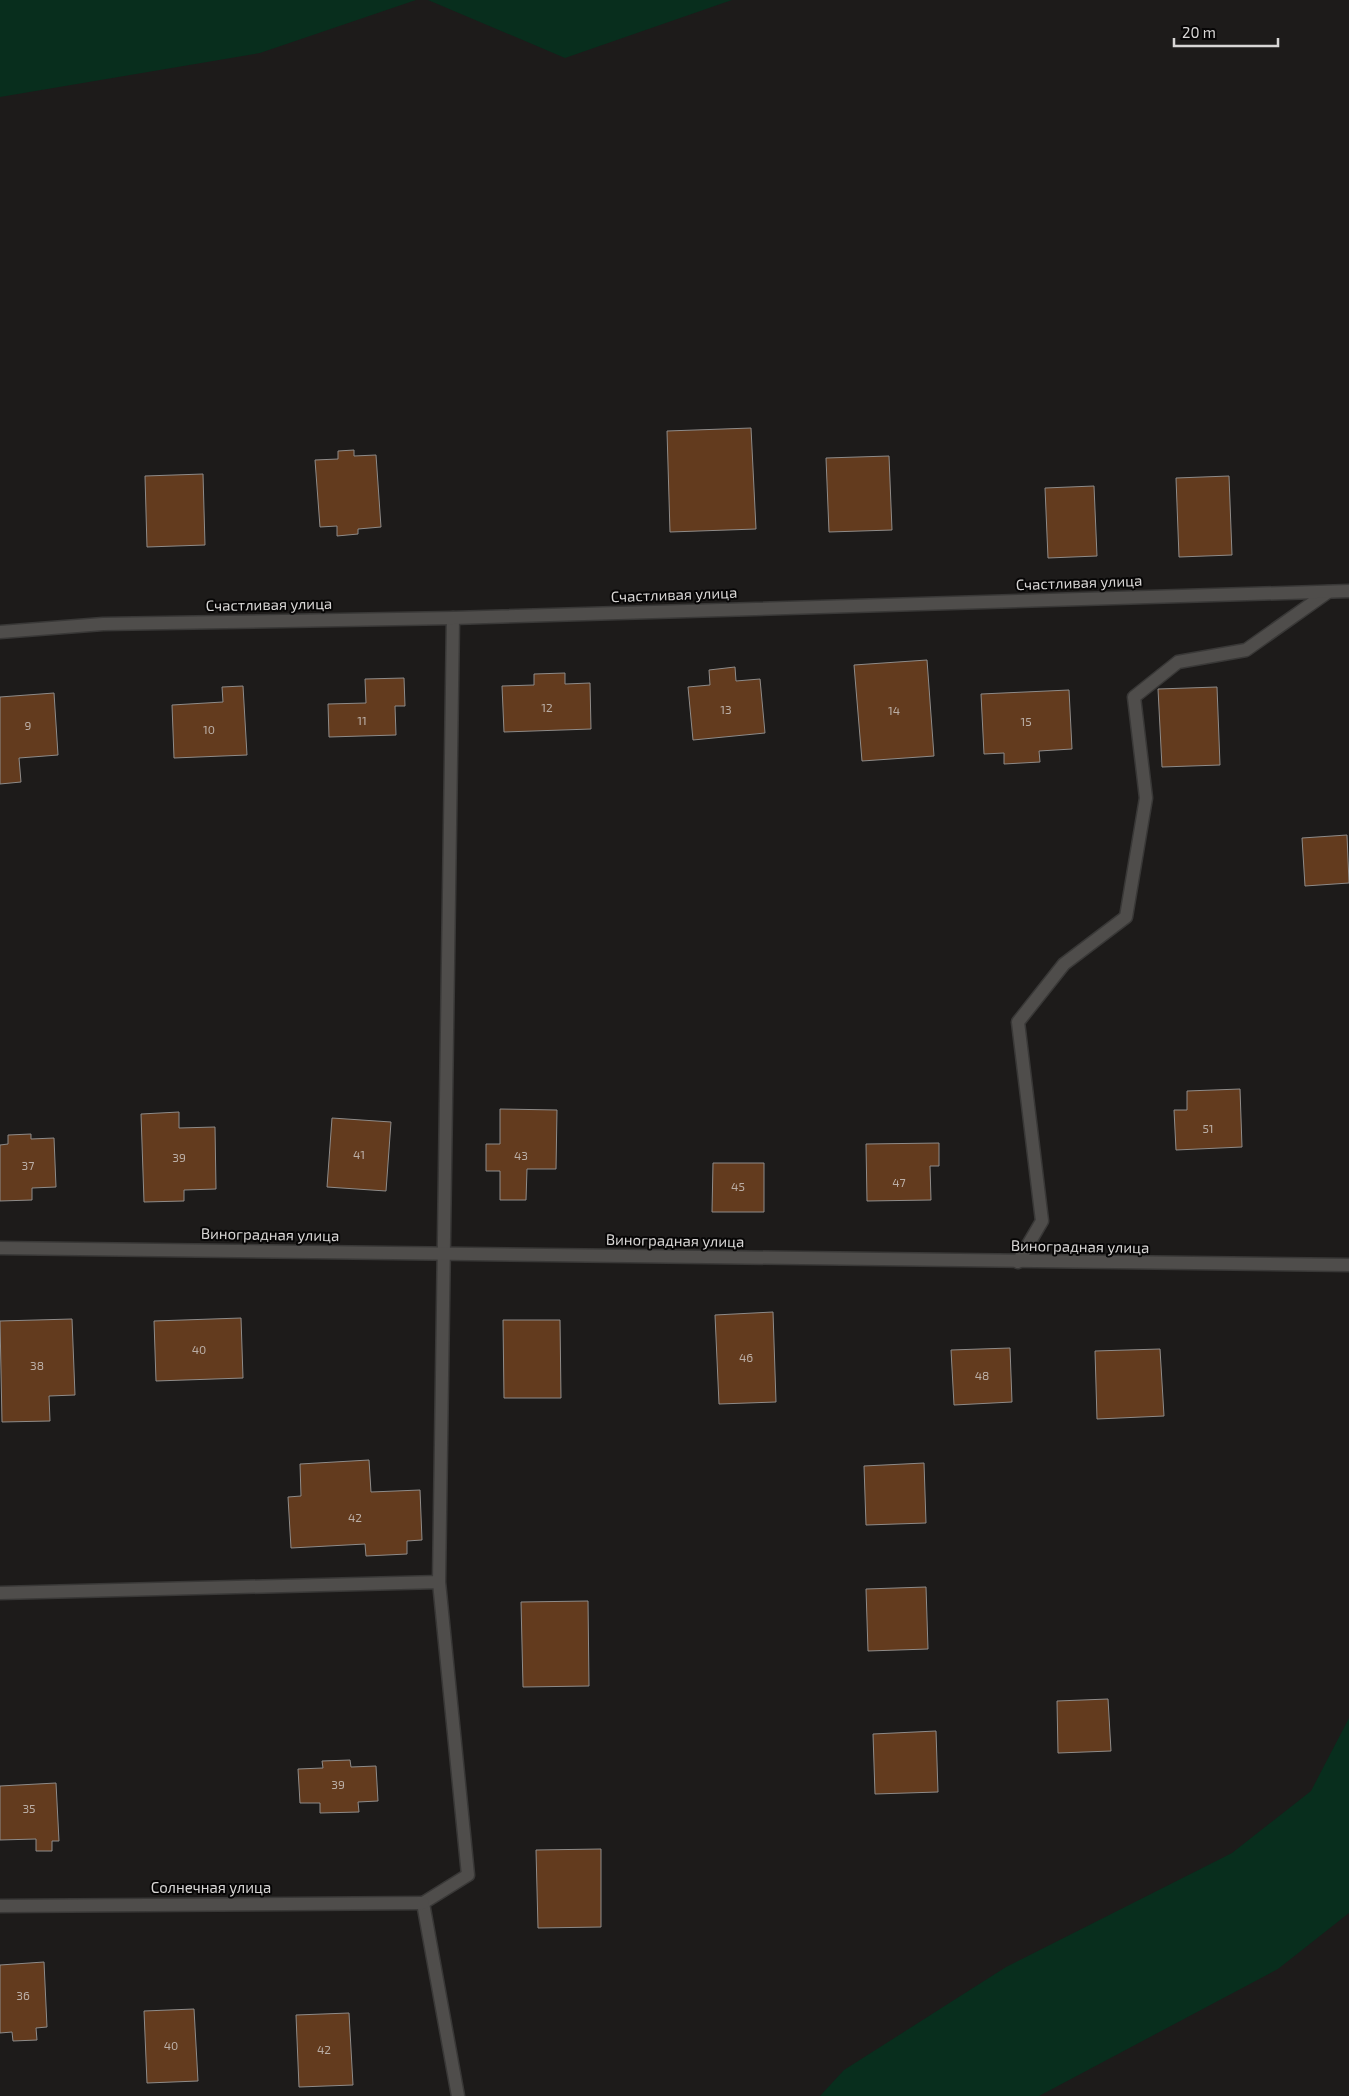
<svg xmlns="http://www.w3.org/2000/svg" width="1349" height="2096" font-family="'Exo 2',sans-serif">
<style>
.green{fill:#082e1d}
.building{fill:#633b1e;stroke:#8e8b89}
.lines{fill:none;stroke-linecap:round;stroke-linejoin:round}
.lane-casing{stroke:#393837;stroke-width:15}
.street-casing{stroke:#393837;stroke-width:15}
.lane{stroke:#4f4d4b;stroke-width:12}
.street{stroke:#4f4d4b;stroke-width:12}
.labels{text-anchor:middle;stroke-width:4;stroke-linejoin:round;paint-order:stroke}
.number-label{font-size:12px;fill:#bbafa7}
.street-label{font-size:15px;fill:#d8d6d5;stroke:#070606}
</style>
<rect width="100%" height="100%" fill="#1d1b1a"/>
<path class="green" d="M0,0H416L260,53L0,97Z
M428,0H732L565,58Z
M1349,1718V1913L1278,1969L1039,2096H820L844,2070L1006,1967L1232,1853L1311,1791Z"/>
<path class="building" d="M751,428L756,529L670,532L667,431Z
M354,450V456L376,455L381,527L358,529V534L337,536V526L320,527L315,460L338,459V451Z
M889,456L892,530L829,532L826,458Z
M203,474L205,545L147,547L145,476Z
M1229,476L1232,555L1179,557L1176,478Z
M1094,486L1097,556L1048,558L1045,488Z
M927,660L934,756L862,761L854,665Z
M735,667L736,681L760,679L765,733L693,740L688,687L710,685L709,670Z
M565,673V684L590,683L591,729L504,732L502,686L534,685V674Z
M404,678L405,706H395L396,735L329,737L328,704L366,703L365,679Z
M243,686L247,755L174,758L172,705L223,702L222,687Z
M1217,687L1220,765L1162,767L1158,689Z
M1069,690L1072,749L1039,751L1040,762L1004,764V753L984,754L981,694Z
M54,693L58,755L19,758L21,782L0,784V697Z
M1347,835L1349,883L1305,886L1302,838Z
M1240,1089L1242,1147L1176,1150L1174,1110H1187V1091Z
M500,1109L557,1110L556,1169H527L526,1200H500V1171H486V1144H500Z
M179,1112V1128L215,1127L216,1189L184,1190V1201L144,1202L141,1114Z
M332,1118L391,1122L386,1191L327,1187Z
M31,1134V1139L54,1138L56,1187L32,1188V1200L0,1201V1145L8,1144V1135Z
M939,1143V1166H930L931,1200L867,1201L866,1144Z
M713,1163H764V1212H712Z
M773,1312L776,1402L719,1404L715,1315Z
M241,1318L243,1378L156,1381L154,1321Z
M72,1319L75,1395L49,1396L50,1421L2,1422L0,1321Z
M503,1320H560L561,1398H504Z
M1010,1348L1012,1402L954,1405L951,1350Z
M1160,1349L1164,1416L1097,1419L1095,1351Z
M369,1460L371,1492L420,1490L422,1540L407,1541V1554L366,1556L365,1544L291,1548L288,1497L301,1496L300,1464Z
M924,1463L926,1523L866,1525L864,1466Z
M926,1587L928,1649L868,1651L866,1589Z
M588,1601L589,1686L523,1687L521,1602Z
M1108,1699L1111,1751L1058,1753L1057,1701Z
M936,1731L938,1792L875,1794L873,1734Z
M350,1760L351,1767L376,1766L378,1801L358,1802L359,1812L320,1813V1803H300L298,1769L323,1768L322,1761Z
M56,1783L59,1841H52V1851H36V1839L0,1840V1786Z
M601,1849V1927L538,1928L536,1850Z
M44,1962L47,2027L36,2028L37,2040L13,2041L12,2032L0,2033V1965Z
M194,2009L198,2081L147,2083L144,2011Z
M349,2013L353,2085L299,2087L296,2015Z"/>
<g class="lines">
<defs>
<path id="lane" d="M453,618L439,1582L468,1875L423,1903L458,2096
M1018,1262L1042,1221L1018,1022L1064,964L1126,917L1146,798L1134,697L1178,662L1246,650L1328,592
M0,1593L439,1582"/>
<path id="street" d="M0,632L103,624L453,618L1349,591
M0,1248L1349,1265
M0,1906L423,1903"/>
</defs>
<use href="#lane" class="lane-casing"/>
<use href="#street" class="street-casing"/>
<use href="#lane" class="lane"/>
<use href="#street" class="street"/>
</g>
<g class="labels">
<g class="number-label">
<text x="547" y="712">12</text>
<text x="726" y="714">13</text>
<text x="894" y="715">14</text>
<text x="362" y="725">11</text>
<text x="1026" y="726">15</text>
<text x="28" y="730">9</text>
<text x="209" y="734">10</text>
<text x="1208" y="1133">51</text>
<text x="359" y="1159">41</text>
<text x="521" y="1160">43</text>
<text x="179" y="1162">39</text>
<text x="28" y="1170">37</text>
<text x="899" y="1187">47</text>
<text x="738" y="1191">45</text>
<text x="199" y="1354">40</text>
<text x="746" y="1362">46</text>
<text x="37" y="1370">38</text>
<text x="982" y="1380">48</text>
<text x="355" y="1522">42</text>
<text x="338" y="1789">39</text>
<text x="29" y="1813">35</text>
<text x="23" y="2000">36</text>
<text x="171" y="2050">40</text>
<text x="324" y="2054">42</text>
</g>
<g class="street-label">
<text transform="translate(1079 583) rotate(-2)" y="5">Счастливая улица</text>
<text transform="translate(674 595) rotate(-2)" y="5">Счастливая улица</text>
<text transform="translate(269 605) rotate(-1)" y="5">Счастливая улица</text>
<text transform="translate(270 1235) rotate(1)" y="5">Виноградная улица</text>
<text transform="translate(675 1241) rotate(1)" y="5">Виноградная улица</text>
<text transform="translate(1080 1247) rotate(1)" y="5">Виноградная улица</text>
<text x="211" y="1893">Солнечная улица</text>
</g>
</g>
<path d="M1174 38v8h104v-8" fill="none" stroke="#d8d6d5" stroke-width="2.5"/>
<text x="1182" y="38" font-size="15" fill="#d8d6d5" stroke="#070606" stroke-width="4" paint-order="stroke">20 m</text>
</svg>
